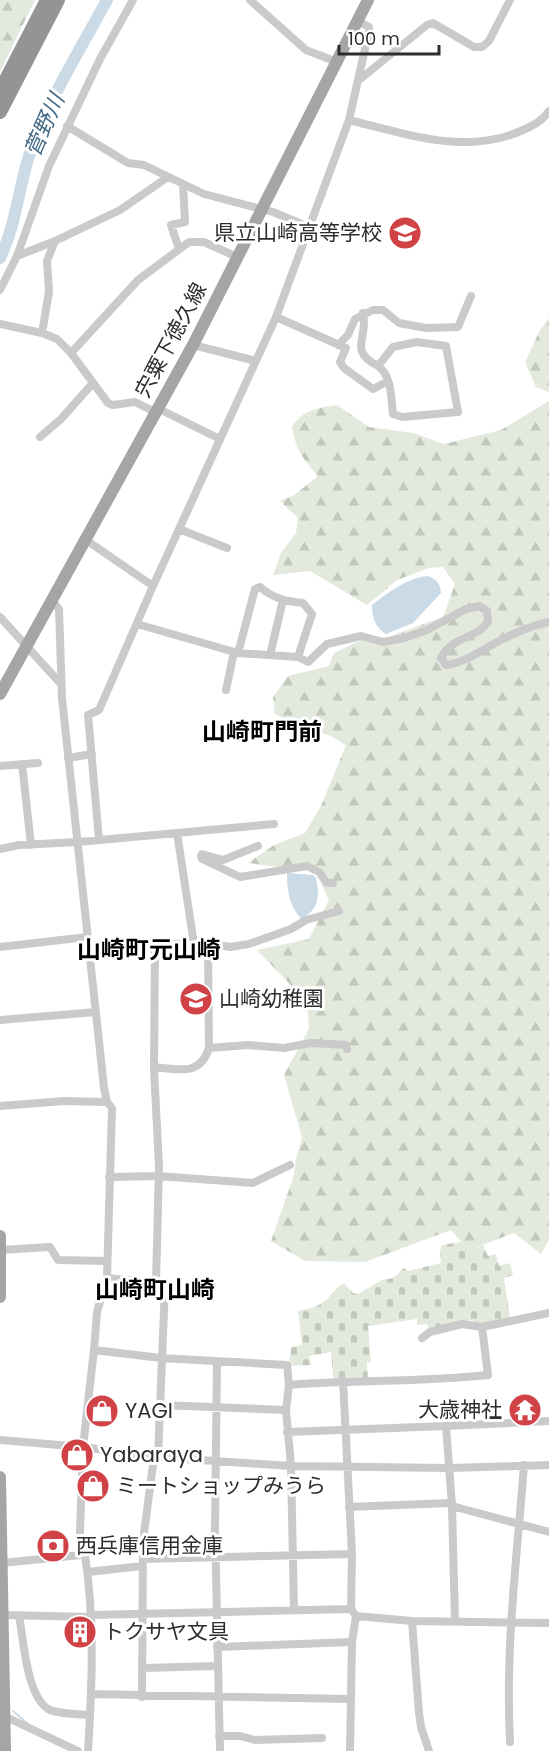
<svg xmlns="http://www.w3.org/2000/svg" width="549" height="1751" font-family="Poppins,'Noto Sans JP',sans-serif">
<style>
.forest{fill:url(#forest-firs)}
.cemetery{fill:url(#cemetery-stones)}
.water{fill:#cadbe7}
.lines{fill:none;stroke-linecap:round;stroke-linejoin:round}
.stream{stroke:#cadbe7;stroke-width:2}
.river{stroke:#cadbe7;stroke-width:12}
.street{stroke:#cacaca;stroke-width:8}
.primary{stroke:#a5a5a5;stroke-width:12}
.highway{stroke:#949494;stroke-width:14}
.labels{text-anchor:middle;stroke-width:6;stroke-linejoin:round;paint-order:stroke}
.poi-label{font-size:21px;fill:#2d2d2d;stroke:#fff;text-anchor:start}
.street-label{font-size:21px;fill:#2d2d2d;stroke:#fff}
.water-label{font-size:22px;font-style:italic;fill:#446a86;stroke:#fff}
.quarter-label{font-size:24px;font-weight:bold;fill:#000;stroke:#fff}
</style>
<defs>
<pattern id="forest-firs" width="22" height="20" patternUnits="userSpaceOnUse" patternTransform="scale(1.5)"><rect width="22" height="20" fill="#e3e9dc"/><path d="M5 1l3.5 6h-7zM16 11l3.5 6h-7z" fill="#c3c8bd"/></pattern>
<pattern id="cemetery-stones" width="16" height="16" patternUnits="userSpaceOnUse" patternTransform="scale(1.5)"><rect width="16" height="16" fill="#e3e9dc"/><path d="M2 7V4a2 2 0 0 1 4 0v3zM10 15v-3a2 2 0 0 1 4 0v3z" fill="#c3c8bd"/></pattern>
</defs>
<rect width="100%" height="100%" fill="#fff"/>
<path class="forest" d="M0,0H35L0,72Z
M549,318V392L536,387L525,362L540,330Z
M549,401V1239L541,1254L514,1233L469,1250L451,1230L365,1262L305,1261L271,1241L294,1175L296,1159L302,1137L284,1075L309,1029L307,1002L257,950L309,939L329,900L316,872L248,863L274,845L305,833L321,806L346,745L329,735L298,728L275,714L273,697L288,676L329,666L334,653L370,636L378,643L396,634L443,617L455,584L443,567L429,568L397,580L367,605L310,571L273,575L281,553L296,533L298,518L280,501L294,495L318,476C303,459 296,450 292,427C302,410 318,408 337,405L369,427L413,433L444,444L501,430Z"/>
<path class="cemetery" d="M461,1242L469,1250L483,1245L488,1256L496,1254L499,1266L510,1263L513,1275L504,1278L510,1318L474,1325L473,1320L429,1329L427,1324L417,1325V1319L368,1326L371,1362H367L368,1382L334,1384L331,1352L309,1356L311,1365L289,1366L291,1347L302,1345L298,1311C308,1309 318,1307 326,1300C332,1295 336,1287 344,1283L353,1293L358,1294L382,1280L393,1278L404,1268L408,1271L441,1263L440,1250L442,1245Z"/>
<path class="water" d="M428,576C437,580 440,583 441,593L413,623L386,634C375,627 372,618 372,605C389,592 406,578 428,576Z
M287,873L313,875L316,878C320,897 319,909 301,919C289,905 287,891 287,873Z"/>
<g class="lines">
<path class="stream" d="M13,1711L28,1724"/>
<path class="river" d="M0,258C16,225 18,190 29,156C47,102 80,50 107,0"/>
<path class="street" d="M250,0L306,50L337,62
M359,80L427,25L433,23L474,47H482L489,41L510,0
M349,120C406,134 467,156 523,130C534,125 542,121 549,111
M67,126L128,163L144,165L204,194L273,212L309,227
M179,249L171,225L185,222L183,184
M17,256L55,241
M0,290L17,256L49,166L100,59L133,0
M363,313C369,339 347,350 378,366
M276,317L346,348L340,362L344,368L373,389L388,381
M0,324L42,333L57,339L71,353
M42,333L49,292L47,261L55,241L120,210L168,177
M417,342L446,346L458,412L402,417L393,414C391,398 392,376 378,366L393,347Z
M193,345L256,361
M338,345L348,335L355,319L373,310H383L399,323L426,328L458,327L471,296
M157,408L220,439
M155,412L135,402L113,405L108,403L71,353L138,280L189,242H204L237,257
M40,437L61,419L93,383
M179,529L227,548
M86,540L153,586
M53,602L59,609L62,698L104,1088L107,1102L112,1108L107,1278L97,1312L94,1350L83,1447L80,1532L81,1555H85C95,1620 92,1686 88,1751
M0,617L61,684
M137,624L238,653L298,657L308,662L327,644L361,636L383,642L404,638L427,630L466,609L479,606L487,611L488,622C475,640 453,635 441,658L446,665C467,662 483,649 501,640C516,632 532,626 549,622
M238,653L255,589L260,587C274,599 286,601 303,603L312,614L298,657
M270,655L283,600
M226,690L234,652
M68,758L92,754
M22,764L31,845
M0,766L38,763
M177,833L194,944
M99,840L88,715L99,710L153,586L276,317L349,120L369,31V27L358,21
M258,846L223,860L202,854L201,856L202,859L240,877L307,866L319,872L327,883H333
M0,849L19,845L78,842L274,824
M155,944L154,1069L159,1166L156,1283L165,1286L158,1457
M89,945L208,943L230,947L249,944L291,929L306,920L339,911
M0,947L87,937
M0,1020L96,1012
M209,1048L248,1045L284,1048L311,1043L346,1045L347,1049
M154,1067C178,1069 200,1077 209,1048L208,943
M0,1106L64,1101L107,1102
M109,1177L158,1176L253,1183L290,1165
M0,1250L50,1247L58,1260L107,1261
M107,1278L156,1283
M422,1338L430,1332L462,1324L482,1327
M94,1350L161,1358L287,1365L289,1385L286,1410L291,1466L294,1610
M217,1362L215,1528L220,1751
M343,1381L352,1554L351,1609L356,1616L352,1642L350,1751
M289,1385C355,1380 422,1382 488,1375L482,1327L549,1313
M159,1405L286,1410
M446,1426L452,1506L455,1621
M287,1432L446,1426L549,1421
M0,1440L83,1447L154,1457L291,1466L448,1468L549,1465
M452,1506L549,1532
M349,1507L450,1503
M143,1559L352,1554
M2,1563L81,1555
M88,1572L142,1566
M3,1615L91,1617
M91,1615L351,1609
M19,1616C24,1641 26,1694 48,1709C56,1714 80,1714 90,1715
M356,1616L412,1621L549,1623
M412,1621L419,1713L421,1727L429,1751
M217,1647L352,1642
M143,1668L217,1666
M92,1694L350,1699
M142,1697L143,1541L154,1457
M4,1716L78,1751
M219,1736H240L255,1740L322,1738
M510,1742C505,1649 517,1557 524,1465"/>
<path class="primary" d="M0,694L193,345L368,0
M0,1236V1297
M0,1477L5,1751"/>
<path class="highway" d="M0,91L47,0
M0,112L58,0"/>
</g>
<defs>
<symbol id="school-disc" viewBox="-11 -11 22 22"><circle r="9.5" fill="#d14247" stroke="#fff"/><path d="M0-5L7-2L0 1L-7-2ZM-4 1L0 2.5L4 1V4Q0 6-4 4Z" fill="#fff"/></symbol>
<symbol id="temple-disc" viewBox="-11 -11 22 22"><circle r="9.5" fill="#d14247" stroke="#fff"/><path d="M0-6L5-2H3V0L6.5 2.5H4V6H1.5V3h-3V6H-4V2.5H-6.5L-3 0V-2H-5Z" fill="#fff"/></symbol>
<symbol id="shop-disc" viewBox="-11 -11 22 22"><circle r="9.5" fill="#d14247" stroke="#fff"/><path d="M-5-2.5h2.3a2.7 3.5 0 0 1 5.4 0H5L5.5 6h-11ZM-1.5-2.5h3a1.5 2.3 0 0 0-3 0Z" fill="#fff"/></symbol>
<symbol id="bank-disc" viewBox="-11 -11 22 22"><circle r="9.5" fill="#d14247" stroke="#fff"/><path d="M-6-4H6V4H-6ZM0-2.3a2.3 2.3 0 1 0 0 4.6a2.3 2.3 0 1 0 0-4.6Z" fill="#fff"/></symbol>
<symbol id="building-disc" viewBox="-11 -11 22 22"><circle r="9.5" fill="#d14247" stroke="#fff"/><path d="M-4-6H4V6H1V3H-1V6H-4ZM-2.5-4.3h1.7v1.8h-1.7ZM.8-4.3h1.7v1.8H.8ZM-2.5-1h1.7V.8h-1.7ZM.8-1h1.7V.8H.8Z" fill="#fff"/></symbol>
</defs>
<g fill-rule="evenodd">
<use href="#school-disc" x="386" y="214" width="38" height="38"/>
<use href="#school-disc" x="177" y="980" width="38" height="38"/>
<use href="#temple-disc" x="506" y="1391" width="38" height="38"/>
<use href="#shop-disc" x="83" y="1392" width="38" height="38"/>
<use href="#shop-disc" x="58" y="1436" width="38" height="38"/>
<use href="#shop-disc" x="74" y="1467" width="38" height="38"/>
<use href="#bank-disc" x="34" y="1527" width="38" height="38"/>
<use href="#building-disc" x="61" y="1613" width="38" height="38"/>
</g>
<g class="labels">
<g class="poi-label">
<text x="382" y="240" text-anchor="end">県立山崎高等学校</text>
<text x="219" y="1006">山崎幼稚園</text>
<text x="502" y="1417" text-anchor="end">大歳神社</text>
<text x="125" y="1418">YAGI</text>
<text x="100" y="1462">Yabaraya</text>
<text x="116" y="1493">ミートショップみうら</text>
<text x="76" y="1553">西兵庫信用金庫</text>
<text x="103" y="1639">トクサヤ文具</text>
</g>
<g class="street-label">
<text transform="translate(171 340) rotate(-62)" y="7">宍粟下徳久線</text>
</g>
<g class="water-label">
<text transform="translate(44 125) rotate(-66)" y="8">菅野川</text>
</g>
<g class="quarter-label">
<text x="262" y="740">山崎町門前</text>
<text x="149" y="958">山崎町元山崎</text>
<text x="155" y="1298">山崎町山崎</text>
</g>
</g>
<path d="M339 45v9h100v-9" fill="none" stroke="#2d2d2d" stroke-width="3"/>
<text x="348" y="45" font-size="18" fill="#2d2d2d" stroke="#ffffff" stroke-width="4.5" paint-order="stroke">100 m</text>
</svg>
